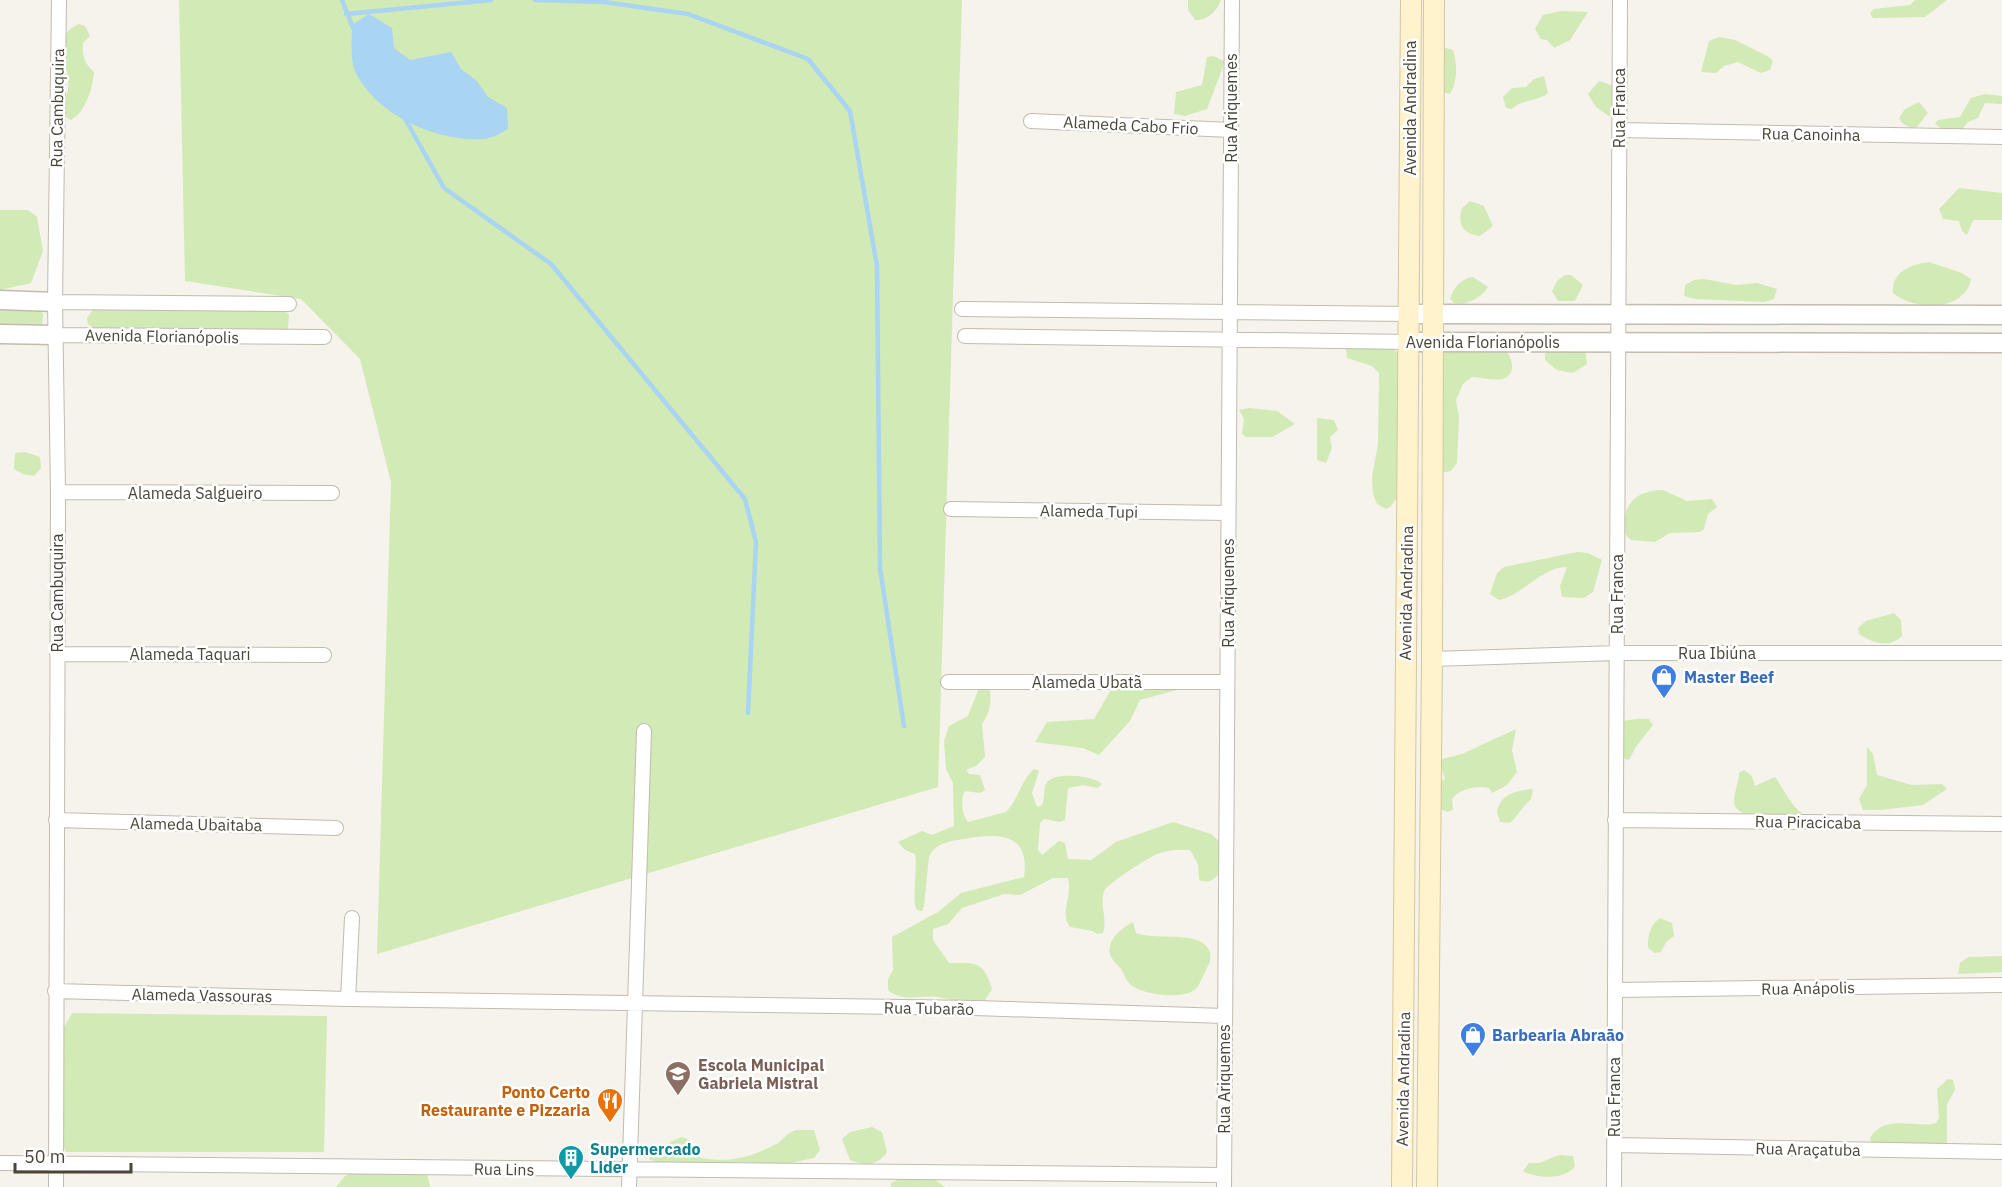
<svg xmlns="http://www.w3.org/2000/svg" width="2002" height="1187" font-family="'IBM Plex Sans',sans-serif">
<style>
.green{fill:#d2eab5}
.water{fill:#a9d4f2}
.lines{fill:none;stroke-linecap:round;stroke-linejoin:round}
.stream{stroke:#a9d4f2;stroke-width:4.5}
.minor-casing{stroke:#c2bbae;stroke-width:16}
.tertiary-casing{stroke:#c2bbae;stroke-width:21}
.secondary-casing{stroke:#d6c79b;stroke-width:22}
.minor{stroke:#fff;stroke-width:14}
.tertiary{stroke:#fff;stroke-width:18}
.secondary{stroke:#fff3cd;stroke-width:20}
.labels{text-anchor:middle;stroke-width:5;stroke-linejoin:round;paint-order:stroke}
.street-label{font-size:16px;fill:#4b4439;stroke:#fff}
.shop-label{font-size:16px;font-weight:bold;fill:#366cbe;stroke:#fff;text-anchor:start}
.education-label{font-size:16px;font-weight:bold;fill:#785e54;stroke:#fff;text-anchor:start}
.food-label{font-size:16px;font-weight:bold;fill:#c56008;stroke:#fff;text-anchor:end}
.culture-label{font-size:16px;font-weight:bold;fill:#0d838f;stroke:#fff;text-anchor:start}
</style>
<rect width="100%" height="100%" fill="#f6f3ec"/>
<path class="green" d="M179,0H962L938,787L377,954L391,482L360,359L301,299L185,281Z
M1188,0H1221C1217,11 1207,21 1195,20L1188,10Z
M1915,0H1947L1925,17L1873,18L1870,13L1874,9L1910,5Z
M1560,11L1588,12L1570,40L1554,48L1547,40L1541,39L1535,29L1543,15Z
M79,24L85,26L90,36L83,43C82,56 84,63 94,72C93,87 86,112 71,120L62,115V101C83,81 42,39 79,24Z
M1719,37L1735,40L1769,57L1773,61L1770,70L1761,73L1738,62L1724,66L1716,73L1701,72L1709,41Z
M1442,47L1453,50C1457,62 1458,83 1450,94L1439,91Z
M1213,56L1224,61L1223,67L1207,109L1185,116L1174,114L1176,92L1202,85L1207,57Z
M1544,76L1548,93C1536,102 1522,99 1512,109L1506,108L1503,97L1512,88L1526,87L1534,79Z
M1599,81L1614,86L1613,119L1596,107L1588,94Z
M1985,94L2002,96V104L1985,103L1978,118L1968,122L1961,131L1948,133L1935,124L1938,120L1960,117L1971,98Z
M1919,102L1928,113L1917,127L1911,128L1902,123L1899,118L1905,109Z
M1959,188L2002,193V220H1973L1967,235L1962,231L1959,221L1943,219L1939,209Z
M1470,201L1484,206L1493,226L1480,236C1463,234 1457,225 1462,208Z
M0,210H28L37,217L43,251L31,283L0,290Z
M1929,262L1962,273L1971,279C1965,312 1914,311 1893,293C1891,273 1910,264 1929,262Z
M1565,275H1571L1583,285L1575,301H1558L1552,291L1557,281Z
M1473,277L1488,287C1481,298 1467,306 1454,303L1450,299C1453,288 1462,278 1473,277Z
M1704,279L1736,285L1757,283L1777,289L1774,299L1764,302L1695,299L1684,296L1685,285L1694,280Z
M94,308L284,311L289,314L288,329L282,330L93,328L88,324L87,318Z
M0,309L37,310L43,313L42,327L0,329Z
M1356,345H1385L1401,354L1400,494L1390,507L1386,509L1377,504L1373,494L1372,477L1378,444L1379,373L1372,366L1347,358L1346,348Z
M1503,346C1510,354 1520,374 1502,379C1493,381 1481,377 1472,377L1463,384L1456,400L1459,418L1457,463L1451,471L1441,473L1440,356L1449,350L1460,351Z
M1554,348H1585L1587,364L1573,373L1557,370L1545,360V354Z
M1249,408L1277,411L1295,424L1272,437H1246L1242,434L1244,419L1239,410Z
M1317,418L1334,420L1338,430L1330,437L1332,448L1326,463L1317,460Z
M25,452L40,457L41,468L34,476L23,474L14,469L15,453Z
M1663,490L1687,501L1712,499L1717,507L1708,514L1704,529L1700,532L1670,533L1655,542L1631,540C1624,535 1624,531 1624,523C1625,500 1641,490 1663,490Z
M1577,552L1588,553L1602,560L1593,592L1584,598L1562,597L1560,586L1567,567C1542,567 1524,594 1499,600L1490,594L1497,573L1504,567Z
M1894,613L1901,620L1902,636C1889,649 1873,643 1859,634L1858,628L1866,621Z
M980,686L990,688C991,704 991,711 982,724L985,757L976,766L966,770L969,774L980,775L985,790L980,793L965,791C960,798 962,816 968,822L1006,812C1019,799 1020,782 1034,769L1039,771L1032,793L1037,807L1042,805C1045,799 1043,787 1047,782C1055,772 1093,775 1102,784L1098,788L1083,785L1068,788L1065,820L1060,822L1044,819L1040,823L1038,850L1042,855L1059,841L1065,843L1068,859L1091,860L1116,842L1173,822L1211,834L1220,842L1221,871C1215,879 1210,884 1199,880L1198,864L1190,850C1179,849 1167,850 1157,854C1149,857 1107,884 1104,891C1099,905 1108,918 1103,933L1097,934L1093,931L1070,927C1059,913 1073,896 1068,878H1053L1020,895L1004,894L962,908L948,924L933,929V940L949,963C975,962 984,961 992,989L984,1002C969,1002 957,1001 942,998C924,993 904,1004 888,990V980L893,970L892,937L938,912L961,893L1024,877C1030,834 1001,833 969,838C954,841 936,841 929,857L924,906L922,911L917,910C911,901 918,868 915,854L905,850L898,842L922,831L932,835L954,826L953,783L946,769L944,741L949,726L968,716Z
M1112,688H1184L1140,700L1130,721L1099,755L1083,748L1035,742L1047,722L1094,719Z
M1636,719H1649L1653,725L1635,748L1629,760L1622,758L1623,721Z
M1516,729L1512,750L1517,772L1507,785L1492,793L1489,788C1478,785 1459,789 1452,799L1453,810L1447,812L1437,807L1440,782L1445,779L1440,764L1442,759L1462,754Z
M1867,747L1873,754L1877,775L1912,785L1942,784L1947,789L1923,805L1880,810H1863L1859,799L1867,785Z
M1744,770L1752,776L1755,786L1775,777C1785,790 1789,804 1802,813L1800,818C1786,817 1735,822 1734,802C1734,793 1739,782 1739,773Z
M1533,789L1531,799C1522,807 1519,815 1510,823L1500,822L1497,812C1500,794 1517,790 1533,789Z
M1660,918L1672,923L1674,936L1666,942L1661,952L1655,953L1648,948C1648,935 1649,926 1660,918Z
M1133,922L1136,933C1154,940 1190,932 1204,944C1212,950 1212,960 1207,968C1203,975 1199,988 1193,991C1180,999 1147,995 1134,987C1126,983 1125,975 1121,969C1117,964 1111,959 1110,954C1107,939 1122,928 1133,922Z
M2002,956V972L1958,974L1960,963L1968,957Z
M72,1013L327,1016L324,1152H66L62,1142L64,1027Z
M1948,1079L1953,1080L1955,1090L1947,1104V1143H1871L1870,1138C1885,1113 1915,1129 1936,1123L1939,1118L1937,1089Z
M872,1127L882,1132L887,1152C878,1166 864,1166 850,1160L842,1139L850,1132Z
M796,1130H814L820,1150L814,1158L781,1165L747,1162L658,1164L649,1159L654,1150L681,1137L690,1140L693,1150L701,1158C730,1163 752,1157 778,1143C785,1138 787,1133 796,1130Z
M1559,1155L1573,1156L1575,1166C1566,1180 1536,1179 1523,1171L1529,1163H1539Z
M358,1170L427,1173L430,1187H336L345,1176Z
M903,1177L935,1180L945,1187H891V1183Z"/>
<path class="water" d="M369,14L392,28L394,48L410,60L451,52L461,69L477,81L488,97L507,108L508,129C501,133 491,139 483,139C437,142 375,115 355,71C350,59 352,39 352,25Z"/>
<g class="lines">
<path class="stream" d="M342,0L354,30
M535,0L604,2L688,14L808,59L850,111L877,266L880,568L904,726
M346,14L491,0
M403,115L444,188L551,264L745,499L756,542L748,713"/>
<defs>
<path id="minor" d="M1031,121L1231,130
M1619,130L2002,137
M55,302L289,304
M962,309L1410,314
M55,335L324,337
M965,336L1410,342
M58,492L332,493
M951,509L1228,513
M57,654L324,655
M1432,659L1617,653H2002
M948,682H1227
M56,820L336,828
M1615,820L2002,824
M352,918L348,999L975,1008L1225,1016
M1615,990L2002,985
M55,991L348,999
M1614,1145L2002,1152
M0,1163L1224,1175
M56,1187L58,492L55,302L59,0
M629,1187L644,731
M1224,1187L1232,0
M1614,1187L1620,0"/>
<path id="tertiary" d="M0,300L55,302
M1410,314L2002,315
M0,334L55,335
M1410,342L2002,343"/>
<path id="secondary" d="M1402,1187L1411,0
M1427,1187L1432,659L1434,0"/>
</defs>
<use href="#minor" class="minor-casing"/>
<use href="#tertiary" class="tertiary-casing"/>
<use href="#secondary" class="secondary-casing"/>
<use href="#minor" class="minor"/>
<use href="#tertiary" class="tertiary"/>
<use href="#secondary" class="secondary"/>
</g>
<defs>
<symbol id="shop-pin" viewBox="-11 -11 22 30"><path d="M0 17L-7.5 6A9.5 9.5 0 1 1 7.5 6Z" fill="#3f7fe0" stroke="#fff"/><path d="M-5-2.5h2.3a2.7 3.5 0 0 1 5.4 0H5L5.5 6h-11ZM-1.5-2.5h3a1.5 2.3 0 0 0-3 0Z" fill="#fff"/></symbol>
<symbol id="school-pin" viewBox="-11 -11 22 30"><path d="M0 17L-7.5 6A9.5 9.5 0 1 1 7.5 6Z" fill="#8d6e63" stroke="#fff"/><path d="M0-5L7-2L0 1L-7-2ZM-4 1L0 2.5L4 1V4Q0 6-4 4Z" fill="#fff"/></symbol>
<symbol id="restaurant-pin" viewBox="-11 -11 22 30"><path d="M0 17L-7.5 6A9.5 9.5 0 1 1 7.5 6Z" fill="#e8710a" stroke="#fff"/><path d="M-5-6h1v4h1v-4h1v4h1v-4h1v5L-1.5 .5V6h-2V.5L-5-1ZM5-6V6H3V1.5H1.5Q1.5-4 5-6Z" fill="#fff"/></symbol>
<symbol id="building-pin" viewBox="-11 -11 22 30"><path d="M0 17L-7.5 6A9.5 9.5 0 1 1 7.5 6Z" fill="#0f9aa8" stroke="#fff"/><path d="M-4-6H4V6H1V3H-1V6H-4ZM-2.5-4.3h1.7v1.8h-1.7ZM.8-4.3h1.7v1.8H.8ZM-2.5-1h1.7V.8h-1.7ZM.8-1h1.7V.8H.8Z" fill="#fff"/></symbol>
</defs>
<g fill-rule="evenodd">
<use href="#shop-pin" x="1649" y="662" width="30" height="40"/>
<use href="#shop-pin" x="1458" y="1020" width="30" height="40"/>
<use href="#school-pin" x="663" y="1059" width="30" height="40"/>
<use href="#restaurant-pin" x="595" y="1086" width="30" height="40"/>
<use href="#building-pin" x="556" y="1143" width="30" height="40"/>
</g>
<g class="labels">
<g class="street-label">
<text transform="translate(57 108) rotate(-89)" y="6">Rua Cambuquira</text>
<text transform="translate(1231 108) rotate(-90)" y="6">Rua Ariquemes</text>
<text transform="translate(1410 108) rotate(-90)" y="6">Avenida Andradina</text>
<text transform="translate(1619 108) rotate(-90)" y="6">Rua Franca</text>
<text transform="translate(1131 125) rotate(3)" y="6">Alameda Cabo Frio</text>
<text transform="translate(1811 134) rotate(1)" y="6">Rua Canoinha</text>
<text transform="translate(162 336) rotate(1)" y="6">Avenida Florianópolis</text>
<text x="1483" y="348">Avenida Florianópolis</text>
<text x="195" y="499">Alameda Salgueiro</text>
<text transform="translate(1089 511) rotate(1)" y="6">Alameda Tupi</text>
<text transform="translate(57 593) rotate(-90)" y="6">Rua Cambuquira</text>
<text transform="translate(1228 593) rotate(-90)" y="6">Rua Ariquemes</text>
<text transform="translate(1406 593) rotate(-89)" y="6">Avenida Andradina</text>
<text transform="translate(1617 594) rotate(-90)" y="6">Rua Franca</text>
<text x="1717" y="659">Rua Ibiúna</text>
<text x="190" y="660">Alameda Taquari</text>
<text x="1087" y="688">Alameda Ubatã</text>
<text transform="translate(1808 822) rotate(1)" y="6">Rua Piracicaba</text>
<text transform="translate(196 824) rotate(1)" y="6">Alameda Ubaitaba</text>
<text transform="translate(1808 988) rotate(-1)" y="6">Rua Anápolis</text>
<text transform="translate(202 995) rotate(1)" y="6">Alameda Vassouras</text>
<text transform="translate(929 1008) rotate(1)" y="6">Rua Tubarão</text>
<text transform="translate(1224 1079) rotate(-90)" y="6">Rua Ariquemes</text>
<text transform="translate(1403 1079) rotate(-89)" y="6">Avenida Andradina</text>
<text transform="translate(1614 1097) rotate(-90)" y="6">Rua Franca</text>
<text transform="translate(1808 1149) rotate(1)" y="6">Rua Araçatuba</text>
<text transform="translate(504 1169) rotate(1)" y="6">Rua Lins</text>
</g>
<g class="shop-label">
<text x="1684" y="683">Master Beef</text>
<text x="1492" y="1041">Barbearia Abraão</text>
</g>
<g class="education-label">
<text x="698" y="1071">Escola Municipal<tspan x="698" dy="18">Gabriela Mistral</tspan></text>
</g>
<g class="food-label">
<text x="590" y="1098">Ponto Certo<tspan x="590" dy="18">Restaurante e Pizzaria</tspan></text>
</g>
<g class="culture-label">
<text x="590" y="1155">Supermercado<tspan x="590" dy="18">Lider</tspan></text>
</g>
</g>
<path d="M15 1163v9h116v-9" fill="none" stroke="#4b4439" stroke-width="3"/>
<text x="24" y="1163" font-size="18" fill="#4b4439" stroke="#ffffff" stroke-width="4.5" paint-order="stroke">50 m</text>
</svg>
